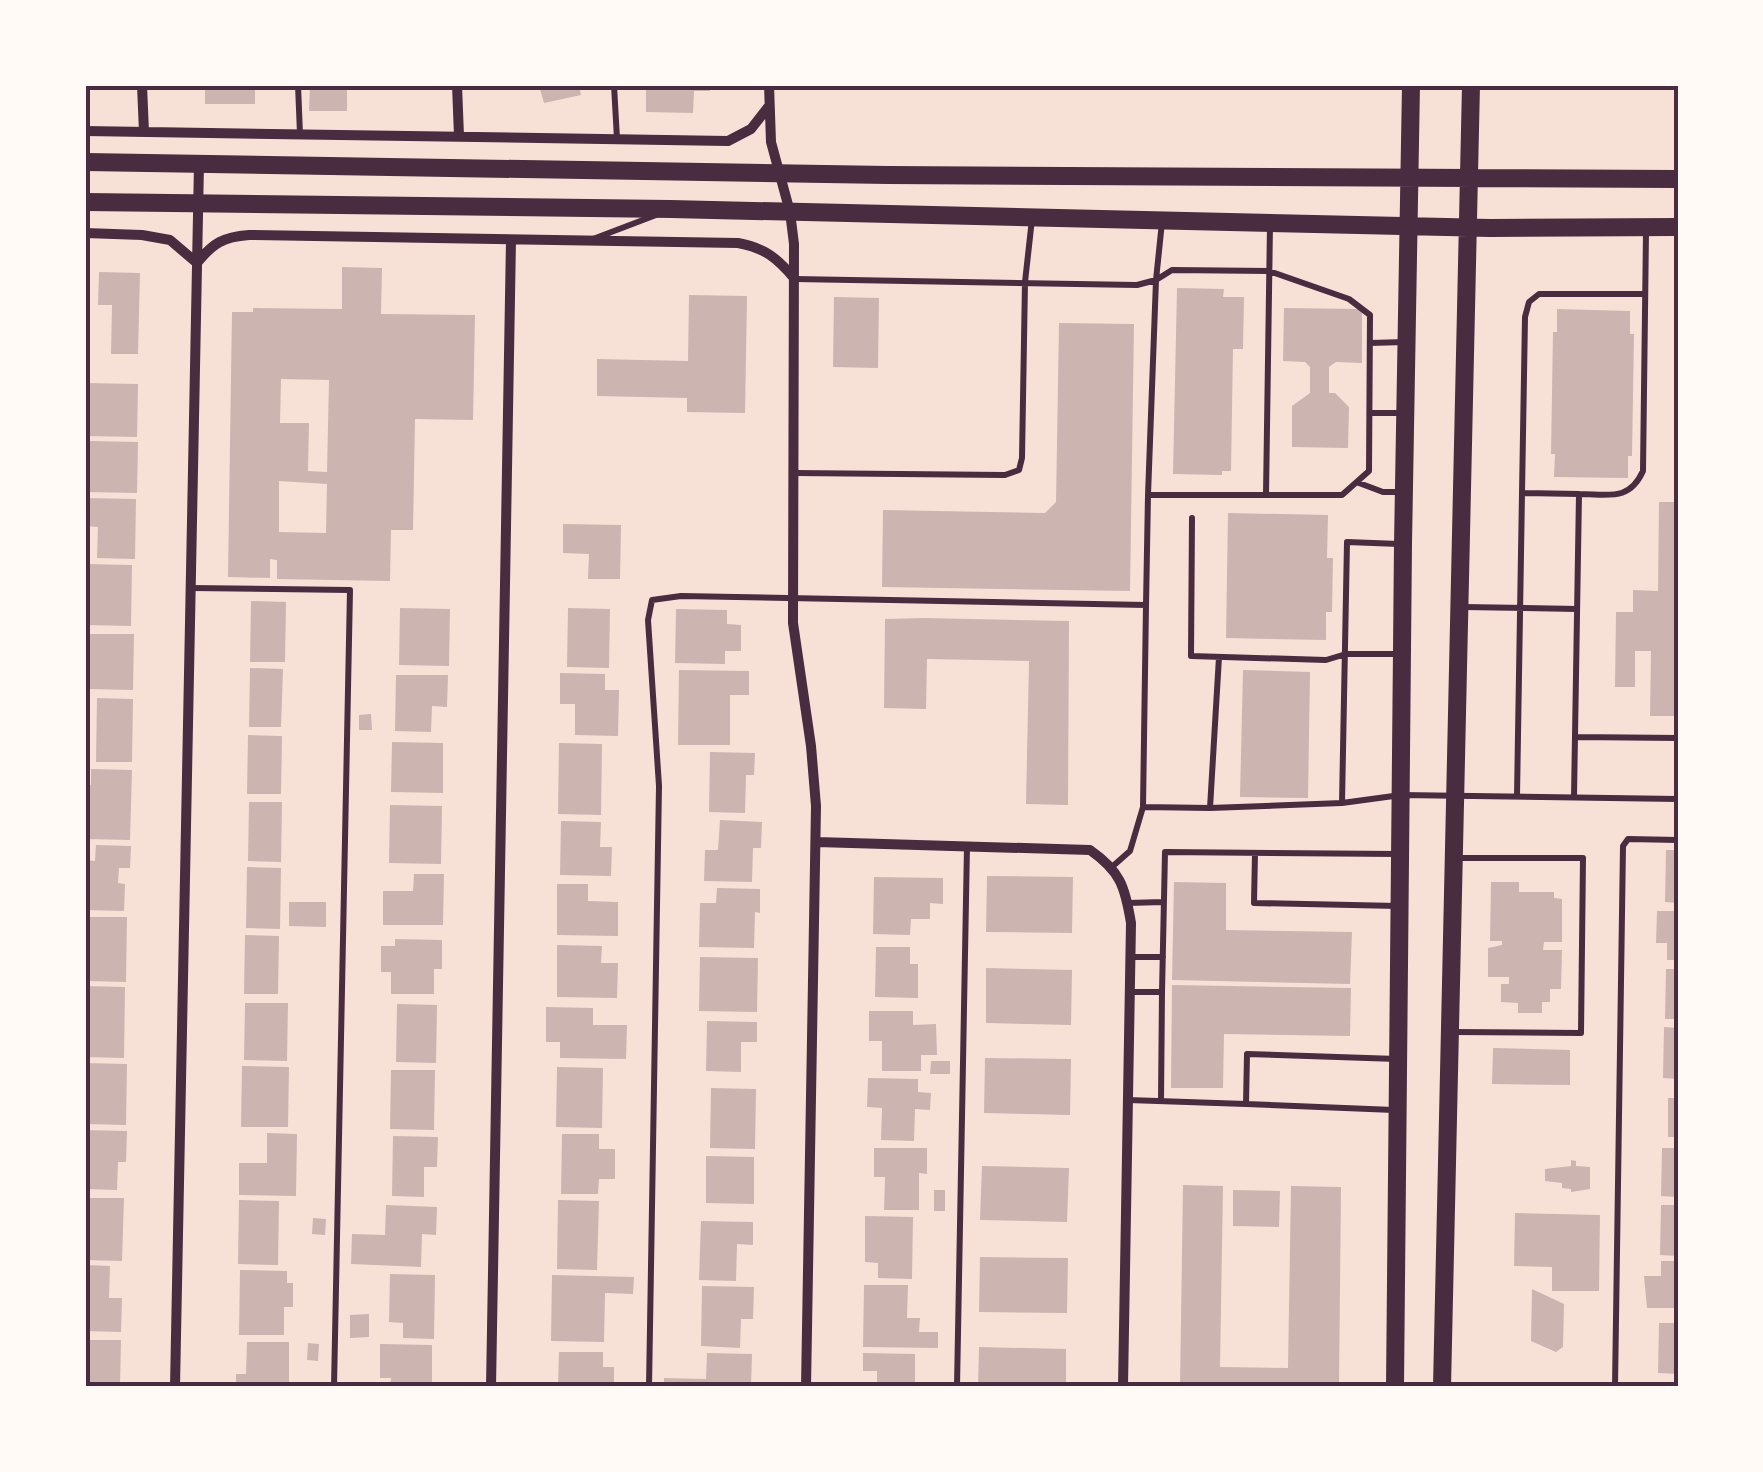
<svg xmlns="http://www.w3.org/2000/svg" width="1763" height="1472" font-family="Arial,sans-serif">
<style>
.building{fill:#ccb4b1;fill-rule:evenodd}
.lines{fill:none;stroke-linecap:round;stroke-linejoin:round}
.service{stroke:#4a2c40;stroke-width:6}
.minor{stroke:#4a2c40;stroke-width:10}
.secondary{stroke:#4a2c40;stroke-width:18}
.neatline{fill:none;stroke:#4a2c40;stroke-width:4}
</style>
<rect width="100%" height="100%" fill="#f7e1d7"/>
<path class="building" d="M205,85H255V104H205Z
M310,85H347V111H309Z
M579,85L581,95L544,103L539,86Z
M646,85H710V91H694L693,113L646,112Z
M342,267L382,268L381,314L475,315L473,420L415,419L413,530H391L390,581L277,579V560L270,559V578L228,577L232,312H253V308L342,309ZM281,379L329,380L327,472L308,471L309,423H280ZM279,481L327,484L326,533L279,532Z
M99,272L140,273L138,354H111L112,305H98Z
M1177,288L1224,289L1223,297H1244L1243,349H1233L1231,471H1222V475L1173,474Z
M689,295L747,296L745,413L687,412V398L597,396V359L688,361Z
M834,297L879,298L878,368L833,367Z
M1284,308L1362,309V363L1336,362L1329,367V393H1335L1349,407L1348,448L1292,447V406L1310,393V367L1305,362L1283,361Z
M1557,309L1630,311V334H1634L1632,456H1628V478L1554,477L1555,454H1551L1553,332H1557Z
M1059,323L1134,324L1130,591L882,587L883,510L1045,513L1056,502Z
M85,383L138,384L137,437L85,436Z
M90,441L138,442L137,493L85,492V458H90Z
M85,498L136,499L135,559L97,558L98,527L85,526Z
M1659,502H1678V716H1650L1651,651H1635V687H1615L1616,612H1633V590L1658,591Z
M1228,513L1328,515L1327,558H1333L1332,612H1326V640L1226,638Z
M563,524L621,525L620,579H588L589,554L563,553Z
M85,564L132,565L131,626L85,625Z
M251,601L286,602L285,662H250Z
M400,608L450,609L449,666L399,665Z
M568,608L610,609L609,668L567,667Z
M676,609L727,610V624L741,625V651H725V664L675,663Z
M925,618L1069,621L1068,805L1026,804L1029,661L927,659L926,709L884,708L885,619Z
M89,634H134L133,690L88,689Z
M250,668L283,669L281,727H249Z
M679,670L749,671V695H730V745H678Z
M1243,670L1310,672L1308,798L1240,797Z
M560,673L605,674V690H619L618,736L575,735V704H560Z
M396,675H448L447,707L432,706L431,732L395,731Z
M97,698L133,699L132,762H96Z
M371,714L372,730H359V715Z
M248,735L282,736L281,794H247Z
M392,742L443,743V793L391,792Z
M559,743L602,744L601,815L558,814Z
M710,752L755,753L754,775H746L745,813L709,812Z
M91,769L132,770L130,840L85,839V784L91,785Z
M249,802H282L281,862L248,861Z
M390,805L442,806L441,864L389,863Z
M720,820L762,822L761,848H753L752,882L704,881L705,850H718Z
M561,821L601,822L600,847H612L611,876L560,875Z
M96,845L131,846L130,868H119L118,883L125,884L124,911L85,910V860L95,861Z
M1666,850H1678V903L1665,902Z
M247,867L281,868L280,929L246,928Z
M414,874H444L443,925H383V891H413Z
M987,876L1073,877L1072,933L986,932Z
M874,877L943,878V904L930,903V919H911L910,935L873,934Z
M1174,882L1226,883V930L1352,932L1350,984L1172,980Z
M1491,882H1519V892H1554V898L1562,899V942H1544L1543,950H1562L1561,989H1550V1002H1542V1013H1518V1003L1501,1002V984H1509V977H1488V948L1502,945V941H1490Z
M557,884H588V901L618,902V936L557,935Z
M717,888L760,889V913L755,912L754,948L699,947L700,903H716Z
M289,902H326V927L289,926Z
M1657,911H1678V960H1667V943H1656Z
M88,917H127L126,982L86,981L85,933L88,934Z
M245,935L279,936L278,994H244Z
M395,939L442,940V969H434V994H391V972H381V946H395Z
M557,945L602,946L601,963H618L617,998L557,997Z
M876,947H910V964H918V998L875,997Z
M700,957L758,958L757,1012L699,1011Z
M986,968L1072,970L1071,1025L986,1023Z
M1666,969H1678V1019H1665Z
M1172,985L1351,988L1350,1036L1224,1034L1223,1088H1171Z
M86,986L125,987L124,1058L85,1057Z
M245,1003H288L287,1061L244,1060Z
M397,1004L437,1005L436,1063L396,1062Z
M546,1007L593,1008V1025H627L626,1059L560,1058V1042H546Z
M869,1011H913V1025L936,1024L937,1055H921V1071H882V1041H869Z
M707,1021L757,1022V1042H741V1072L706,1071Z
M1664,1027L1678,1028V1079L1663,1078Z
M1493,1048L1570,1050V1085L1492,1084Z
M985,1058L1071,1059L1070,1115L984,1113Z
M931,1061H950V1074H930Z
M85,1063L127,1064L126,1125L85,1124Z
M242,1066L289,1067L288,1127H241Z
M557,1067L603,1068L602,1128L556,1127Z
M391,1070H435L434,1130L390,1129Z
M868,1078L918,1079V1092L931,1093L930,1110L915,1109L914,1141L881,1140L882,1108L867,1107Z
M711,1088L756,1089L755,1149L710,1148Z
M1668,1098H1678V1137H1668Z
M85,1130L127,1131L126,1162H118L117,1190L85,1189Z
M267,1133L297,1134L296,1196L239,1195V1163H267Z
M562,1134H599V1149H615V1179H599L598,1194H561Z
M393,1136L438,1137L437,1167H424V1197L392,1196Z
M874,1148H927V1174L919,1173V1210H884L885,1177H874Z
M1662,1148H1678V1197L1661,1196Z
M706,1156L754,1157V1204L706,1203Z
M1571,1160L1576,1161V1166L1590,1167V1189L1571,1192V1189L1562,1188V1183L1545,1181V1169L1571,1166Z
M982,1166L1069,1168L1067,1222L980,1220Z
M1183,1185L1223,1186L1220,1367L1288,1368L1291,1186L1341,1187L1339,1387H1180Z
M934,1190H945V1211H934Z
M1233,1190L1280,1191L1279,1227L1233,1226Z
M85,1198H124L122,1261L85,1260Z
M239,1200L279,1201L278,1265L238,1264Z
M558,1200L599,1201L597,1270L557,1269Z
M386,1205L437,1207L436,1235L422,1234L421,1267L351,1264L352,1234L385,1235Z
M1661,1205H1678V1256L1660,1255Z
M1515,1213L1600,1215L1599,1291H1552V1267L1514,1266Z
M865,1216L913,1217L912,1279L878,1278V1263L865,1262Z
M313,1218L326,1219L325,1235L312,1234Z
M701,1221L753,1222V1245L737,1244L736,1281L699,1280Z
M980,1257L1068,1258L1067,1313L979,1312Z
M1661,1261H1678V1308H1647L1644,1276H1661Z
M85,1265L110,1266L109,1298H122L121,1332L85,1331Z
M240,1270L287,1271V1283H293V1307H284V1335H239Z
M390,1274L435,1275L434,1339L403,1338V1323L389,1322Z
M552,1275L634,1277L633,1294L605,1293L604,1342L551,1341Z
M864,1285H908L907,1318H920L919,1332H938V1348L863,1347Z
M702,1286L754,1287L753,1319H741L740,1348L701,1346Z
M1532,1289L1564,1304L1563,1347L1556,1352L1531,1341Z
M369,1314V1337L350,1338V1315Z
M1659,1323H1678V1374L1658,1373Z
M85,1340H121L120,1387H85Z
M247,1342H289V1387H236V1374H246Z
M308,1343L319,1344L318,1361L307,1360Z
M380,1344L432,1345V1387H390L391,1378H380Z
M979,1347L1066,1349V1387H978Z
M559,1352H603V1367H614V1387H558Z
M707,1353L752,1354L751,1387H664V1378L706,1379Z
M863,1353L915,1354V1387H877V1371H863Z"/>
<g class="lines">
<path class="service" d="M298,85L300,134
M614,85L617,139
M593,239L656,215
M1370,343L1405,342
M1370,413H1404
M794,473L1005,475L1019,470L1022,458L1025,282L1032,219
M1359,483L1383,492H1401
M1579,494L1522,493L1525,317L1529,302L1539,294H1645
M1148,495L1156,280L1162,222
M1266,495L1270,225
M1192,518L1191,656L1326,660L1346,654H1402
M1399,544L1347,542L1342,803L1401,795L1678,799
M191,588L350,590L334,1387
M1463,607L1577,609
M1219,657L1210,808L1342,803
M1575,737L1678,738
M1517,796L1522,493
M1574,797L1579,494C1608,494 1629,502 1643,471L1646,232
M1143,807L1210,808
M1255,853L1254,903L1398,906
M1113,866L1130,851L1143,807L1146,605
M1128,903L1163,902
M1131,957H1163
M1130,992H1162L1161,1101
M1162,992L1165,852L1398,854
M1453,1032L1581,1033L1583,858H1459
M1128,1100L1246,1104
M1394,1110L1246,1104L1247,1054L1397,1059
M649,1387L659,786L648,620L652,600L681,596L1146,605L1148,495H1342L1369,471L1370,315L1349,299L1269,271L1172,270L1156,280L1137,285L795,279
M957,1387L967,846
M1615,1387L1623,846L1628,839L1678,840"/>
<path class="minor" d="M142,85L144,132
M457,85L459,136
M769,85L771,142L790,212L794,244L793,623L811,746L816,806L806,1387
M85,131L728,141L751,129L769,106
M85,233L142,235L170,240L197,263C213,243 223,237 249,235L738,243C765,248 777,258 794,278
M817,842L1090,850C1120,871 1125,886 1131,923L1123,1387
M175,1387L199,164
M491,1387L511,240"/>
<path class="secondary" d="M85,162L888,175L1678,179
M85,202L671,209L1490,228L1678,227
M1395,1387L1403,544L1411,85
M1442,1387L1471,85"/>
</g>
<rect width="1763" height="1472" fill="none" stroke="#fffaf5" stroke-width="175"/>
<rect x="88" y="88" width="1588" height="1296" class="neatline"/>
</svg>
